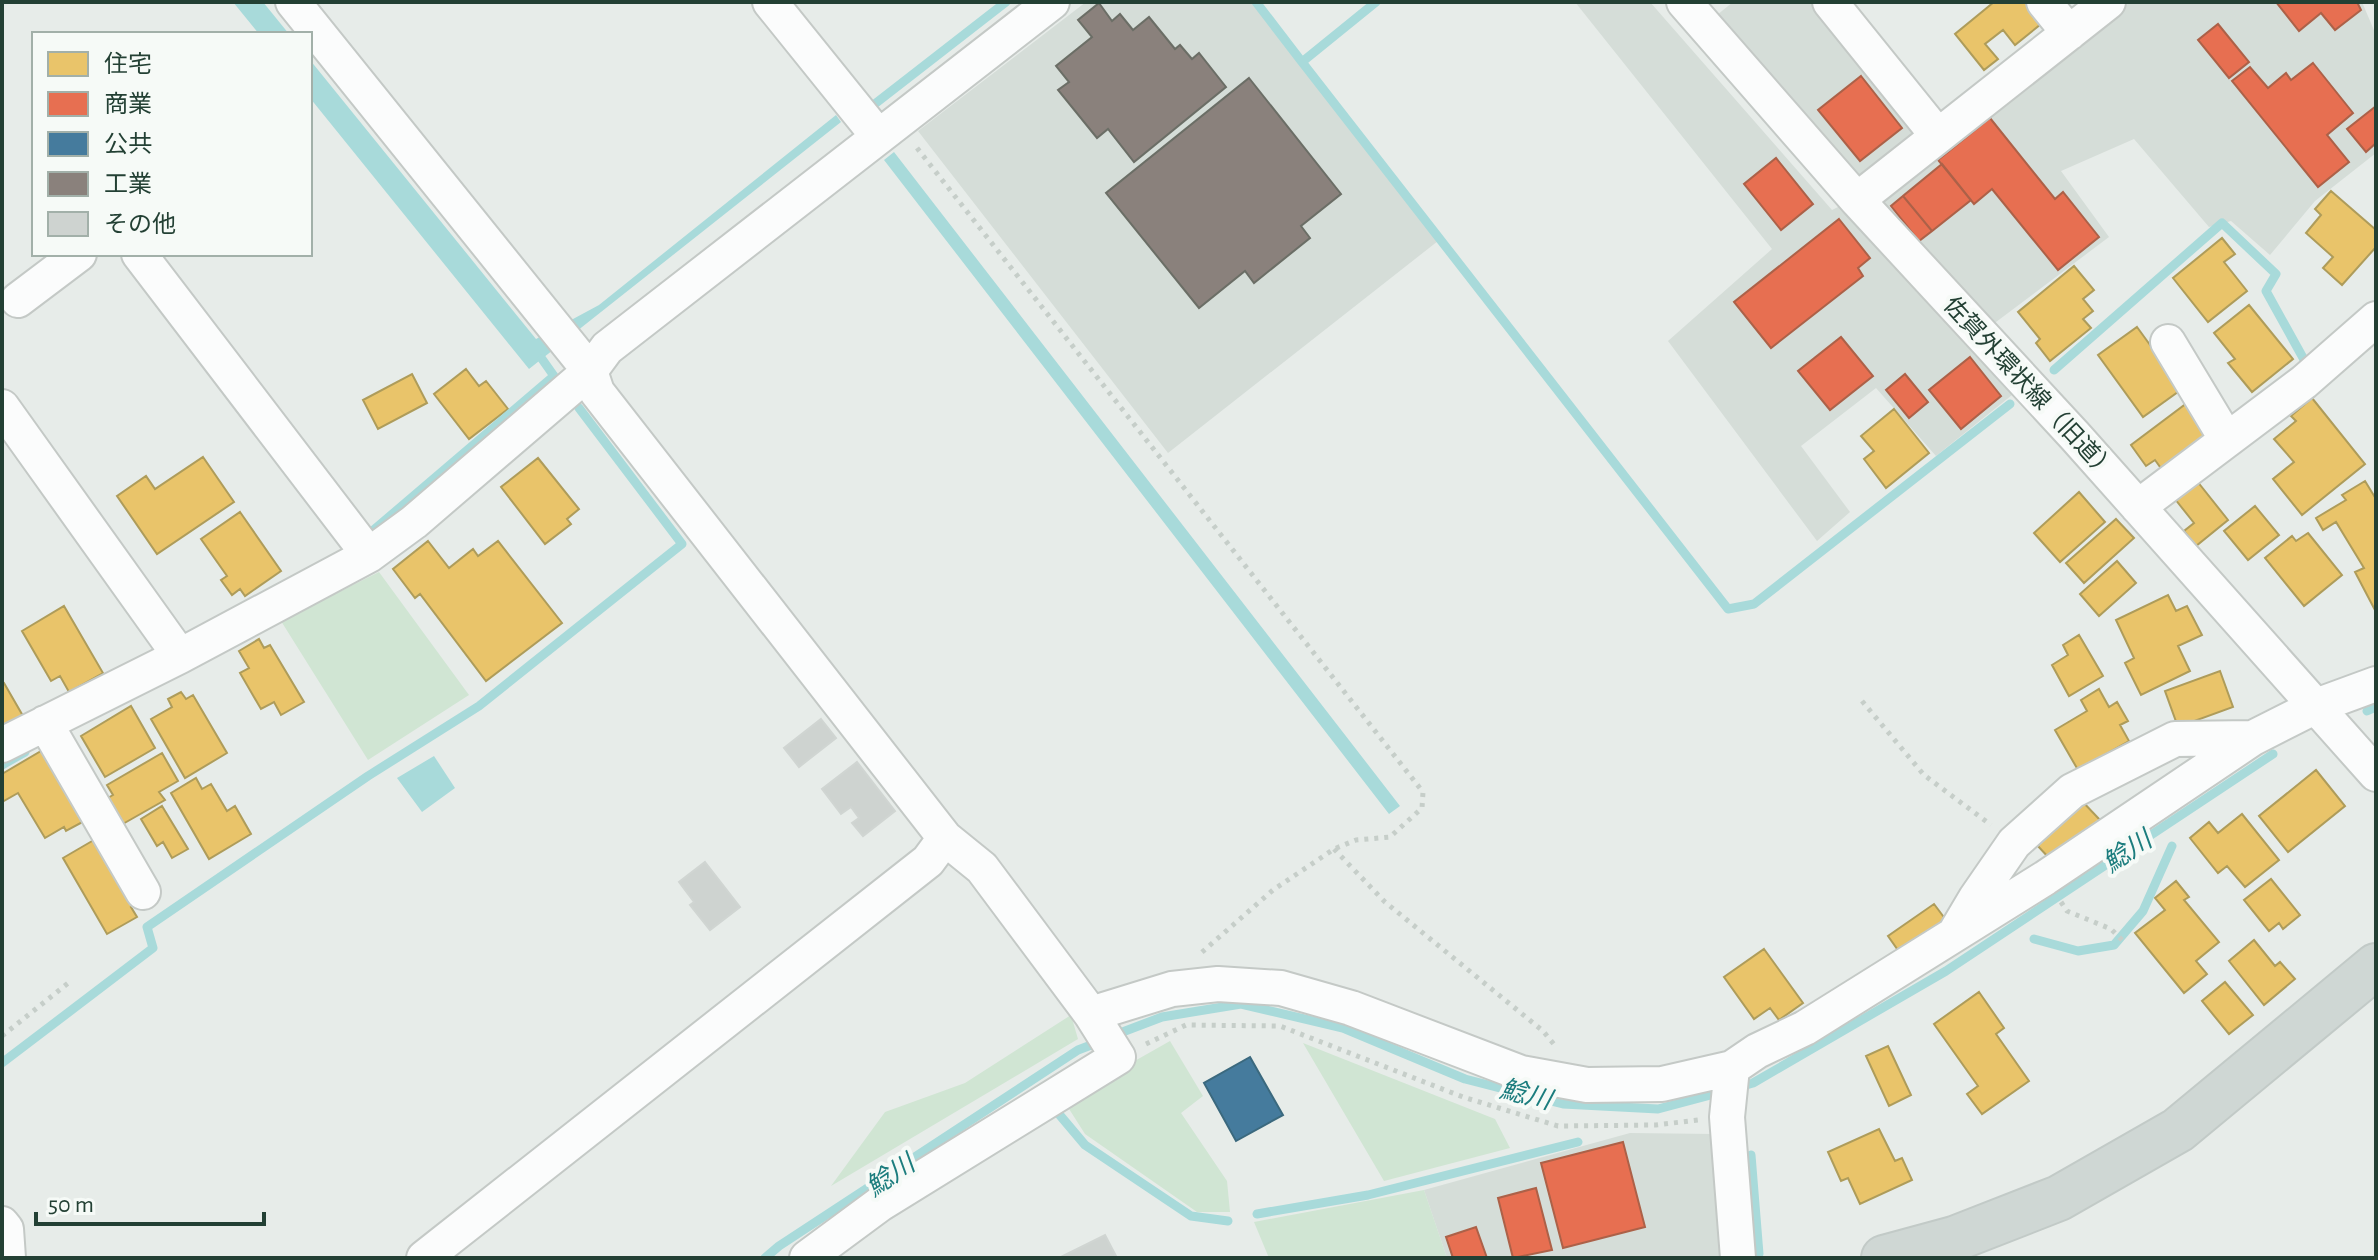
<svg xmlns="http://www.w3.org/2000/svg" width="2378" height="1260" font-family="'Alegreya Sans','Noto Sans JP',sans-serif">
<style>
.built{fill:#d5ddd8}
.green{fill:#d0e5d3}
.water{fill:#a8dada}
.homes{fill:#e9c46a;stroke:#ae9c5a;stroke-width:2}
.shops{fill:#e76f51;stroke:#ac6148;stroke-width:2}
.public{fill:#457b9d;stroke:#3b697e;stroke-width:2}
.industry{fill:#8a817c;stroke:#6b6e66;stroke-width:2}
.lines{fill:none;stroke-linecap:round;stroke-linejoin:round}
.stream{stroke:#a8dada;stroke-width:9}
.building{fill:#ced3d0;stroke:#d0d5d2;stroke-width:2}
.minor-casing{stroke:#c4c9c6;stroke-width:38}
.major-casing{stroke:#c2cac7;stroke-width:48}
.path{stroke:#c6cec9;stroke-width:5;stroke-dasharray:4 6;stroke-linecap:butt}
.minor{stroke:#fbfcfc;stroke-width:34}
.major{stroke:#cfd7d4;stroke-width:44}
.labels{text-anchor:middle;stroke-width:8;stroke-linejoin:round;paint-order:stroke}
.street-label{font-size:24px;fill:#234034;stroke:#f6faf7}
.water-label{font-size:26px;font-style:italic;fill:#1c7d7e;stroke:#f6faf7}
</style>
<rect width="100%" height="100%" fill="#e7ece9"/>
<path class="built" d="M1086,2H1252L1438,241L1168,453L918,131Z
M1575,2H1650L1832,210L1840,206L2012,395L1936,456L1876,388L1801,446L1850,512L1817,541L1668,341L1772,249Z
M1733,2H1812L1936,156L2130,2H2362L2376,35V153L2315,201L2270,255L2231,221L2209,227L2134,139L2061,171L2109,237L1992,325L1799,114L1717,15Z
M1630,1133L1714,1134L1725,1258H1447L1424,1190Z"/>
<path class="green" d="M379,572L469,695L368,760L281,621Z
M1071,1015L1078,1039L831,1186L885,1112L965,1083Z
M1170,1041L1203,1096L1181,1113L1227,1181L1230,1212H1197L1085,1134L1064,1101Z
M1303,1043L1495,1119L1510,1148L1384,1181Z
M1424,1190L1447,1258H1269L1254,1222Z"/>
<path class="water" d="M233,2H263L289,34H259Z
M310,60L536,339L599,305L836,115L841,122L529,369L310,98Z
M894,152L1400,806L1389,814L884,160Z
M434,756L455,788L422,812L397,778Z"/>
<path class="homes" d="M1994,2H2031L2046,20L2015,45L2003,30L1985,44L1998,59L1984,70L1955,34Z
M2331,191L2376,230V247L2342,285L2323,268L2333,257L2306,233L2321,215L2315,209Z
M2222,238L2235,254L2224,262L2247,291L2208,322L2173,278Z
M2074,266L2094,290L2083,299L2093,311L2083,319L2091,328L2050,361L2036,343L2040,339L2018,312Z
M2249,305L2293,359L2252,392L2228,363L2235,359L2214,333Z
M2137,327L2182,389L2143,417L2098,355Z
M466,369L479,386L486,381L508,409L469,439L434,394Z
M412,374L427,403L378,429L363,400Z
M2312,398L2365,464L2302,515L2273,479L2294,462L2274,439L2296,421L2291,416Z
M2187,403L2211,436L2163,471L2155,460L2146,466L2131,445Z
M1894,409L1929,453L1886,488L1864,459L1874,451L1861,436Z
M203,457L234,502L157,554L117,496L146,476L155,489Z
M538,458L579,509L567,519L571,524L545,544L501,487Z
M2197,481L2228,520L2196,546L2184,531L2194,523L2175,499Z
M2365,481L2376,499V612L2355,572L2364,568L2336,522L2323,530L2316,518L2346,500L2342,495Z
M2079,492L2105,522L2060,562L2034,533Z
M2255,506L2279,535L2248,560L2224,531Z
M240,512L281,571L245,596L240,589L232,595L221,580L227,576L201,539Z
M2116,519L2134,538L2084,583L2066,563Z
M2308,533L2342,575L2304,606L2265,558L2292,536L2296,541Z
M428,541L449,568L473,549L478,556L498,541L562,623L486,681L420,594L415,598L393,569Z
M2117,561L2136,583L2099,616L2080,594Z
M2168,595L2176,611L2187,606L2202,635L2178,646L2190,671L2141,695L2125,663L2134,658L2116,620Z
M64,606L103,673L69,692L60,676L51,681L22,631Z
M2079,635L2103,676L2069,696L2052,665L2068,655L2063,645Z
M259,639L264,648L270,645L304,702L281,715L274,702L261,709L240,673L249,668L239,651Z
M2220,671L2233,707L2178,727L2165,691Z
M4,683L23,716L2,729V684Z
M2099,689L2109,707L2117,702L2128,721L2120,725L2129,741L2078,770L2055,730L2087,711L2081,700Z
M181,692L186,699L193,695L227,753L185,778L151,719L172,707L168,699Z
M131,706L155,748L105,777L81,736Z
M46,748L88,819L66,831L64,827L45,838L18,793L2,802V774Z
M162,753L178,781L159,792L165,800L121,825L106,799L113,795L107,785Z
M2316,770L2345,806L2288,852L2259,816Z
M196,778L202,789L211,784L227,811L235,806L251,834L209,859L171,793Z
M2081,800L2100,820L2075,844L2049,858L2036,844Z
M162,806L188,849L172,858L163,842L157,846L141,819Z
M2242,814L2279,860L2245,887L2227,866L2218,873L2190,838L2209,822L2218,833Z
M99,837L138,903L131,907L137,917L107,934L63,858Z
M2271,879L2300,915L2283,929L2279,923L2269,931L2244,900Z
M2176,881L2189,897L2184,900L2219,942L2196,961L2207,974L2184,993L2135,933L2165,910L2155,898Z
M1934,904L1946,920L1900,953L1888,936Z
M2254,940L2275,966L2280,962L2295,979L2264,1005L2229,961Z
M1764,949L1803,1003L1779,1020L1770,1008L1754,1019L1724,977Z
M2225,982L2253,1015L2229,1034L2202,1001Z
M1979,992L2004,1028L1996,1034L2029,1081L1982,1114L1967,1094L1978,1086L1934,1024Z
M1888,1046L1911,1095L1889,1106L1866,1056Z
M1879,1129L1895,1161L1902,1158L1912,1180L1860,1204L1848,1178L1841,1181L1828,1152Z"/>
<path class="shops" d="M2276,2H2357L2361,10L2335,30L2321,13L2299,31Z
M2218,24L2249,62L2229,78L2198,40Z
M2313,63L2353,113L2327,135L2349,162L2318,187L2232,81L2250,67L2268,88L2286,73L2291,80Z
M1861,76L1902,128L1860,161L1818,110Z
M2376,106V143L2366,152L2347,129Z
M1990,118L2055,199L2063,192L2099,237L2058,270L1992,189L1974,204L1938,160Z
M1776,158L1813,204L1781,230L1744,184Z
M1942,164L1971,200L1932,231L1903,196Z
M1903,196L1932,231L1919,241L1891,206Z
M1839,219L1870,258L1858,268L1863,276L1771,348L1734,302Z
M1841,337L1873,376L1830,410L1798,371Z
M1970,357L2001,396L1961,429L1929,390Z
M1905,374L1928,402L1909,418L1886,390Z
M1623,1142L1645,1227L1563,1248L1541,1163Z
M1536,1188L1552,1250L1513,1258L1498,1198Z
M1476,1227L1487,1258H1453L1446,1237Z"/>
<path class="public" d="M1250,1057L1283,1115L1236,1141L1204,1083Z"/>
<path class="industry" d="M1099,3L1112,21L1120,14L1133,30L1149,17L1175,49L1180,45L1192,59L1199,53L1226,87L1134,162L1108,129L1097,138L1058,90L1069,82L1056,66L1092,37L1078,20Z
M1249,78L1341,194L1301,226L1310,238L1254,283L1245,271L1199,308L1106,193Z"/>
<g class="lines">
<path class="stream" d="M1256,2L1302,62L1376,2
M1302,62L1728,609L1754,604L2010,404
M876,103L1006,2
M2054,370L2222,223L2276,274L2266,291L2307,365L2311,361
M369,534L554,376L542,359
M2367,711L2376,707
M2,765L25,752
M2034,939L2078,951L2114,945L2143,911L2172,846
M1112,1036L1162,1017L1241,1004L1343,1028L1465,1079L1563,1104L1658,1109L1722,1092
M2,1063L153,948L147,927L368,776L479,706L682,544L579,408
M1736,1088L1753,1083L1946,971L2273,754
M1058,1113L1085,1145L1191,1216L1228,1221
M1751,1155L1759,1254
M1257,1214L1368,1195L1578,1142
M765,1258L779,1246L1078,1050L1099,1042"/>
</g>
<path class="building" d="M821,719L836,738L799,767L784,748Z
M857,762L895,811L863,836L852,823L859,818L851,807L841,814L822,789Z
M705,862L740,907L710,930L690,905L694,902L679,882Z
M1105,1235L1117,1258H1059Z"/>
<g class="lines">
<defs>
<path id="minor" d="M293,2L590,371L597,392L945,838L928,861L424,1258
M770,2L878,136
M1684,2L1857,200L2075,436L2376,774
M1830,2L1938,136
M2044,2L2069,33
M1857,200L2108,2
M139,254L369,555
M18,300L79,254
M2168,342L2227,440
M2,407L180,656
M2138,507L2304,382L2376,319
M45,723L143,892
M2,745L180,656L369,555L414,522L590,371L607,348L1052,2
M1957,930L1976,898L2014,843L2072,791L2175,739L2253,738
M1091,1014L1172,989L1218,984L1281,988L1351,1008L1521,1073L1587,1085L1662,1084L1732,1068L1757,1051L1805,1028L2045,878L2253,738L2316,706L2376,684
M1732,1068L1727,1117L1738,1258
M2,1224L6,1229L8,1258
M807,1258L880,1204L1118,1057L1091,1014L982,868L945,838"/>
<path id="major" d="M1884,1258L1954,1239L2059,1198L2178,1130L2376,966"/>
</defs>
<use href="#minor" class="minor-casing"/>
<use href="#major" class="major-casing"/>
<path class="path" d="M917,148L1423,792L1422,808L1390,837L1356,840L1334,849L1273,890L1201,953
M1862,701L1924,775L1991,825
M1334,849L1385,902L1543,1031L1557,1048
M2061,902L2067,911L2111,929L2126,944
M2,1036L72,980
M1146,1044L1186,1025L1280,1026L1463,1097L1558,1126L1656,1125L1698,1120"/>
<use href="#minor" class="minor"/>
<use href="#major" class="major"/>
</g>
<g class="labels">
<g class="street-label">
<text transform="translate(2030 388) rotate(47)" y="8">佐賀外環状線（旧道）</text>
</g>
<g class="water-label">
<text transform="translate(2127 851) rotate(-34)" y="9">鯰川</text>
<text transform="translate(1526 1094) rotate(14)" y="9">鯰川</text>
<text transform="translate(890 1175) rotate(-34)" y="9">鯰川</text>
</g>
</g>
<rect width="2378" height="1260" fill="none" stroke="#234034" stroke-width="8"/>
<rect x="32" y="32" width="280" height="224" fill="#f6faf7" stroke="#a2b0a9" stroke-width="2"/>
<rect x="48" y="52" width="40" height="24" fill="#e9c46a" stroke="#a2b0a9" stroke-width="2"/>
<text x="104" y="72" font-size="24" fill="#234034">住宅</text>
<rect x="48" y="92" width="40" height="24" fill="#e76f51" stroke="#a2b0a9" stroke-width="2"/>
<text x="104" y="112" font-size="24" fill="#234034">商業</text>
<rect x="48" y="132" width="40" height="24" fill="#457b9d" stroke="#a2b0a9" stroke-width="2"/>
<text x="104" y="152" font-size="24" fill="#234034">公共</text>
<rect x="48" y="172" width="40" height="24" fill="#8a817c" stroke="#a2b0a9" stroke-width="2"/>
<text x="104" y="192" font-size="24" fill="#234034">工業</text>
<rect x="48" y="212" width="40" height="24" fill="#ced3d0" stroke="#a2b0a9" stroke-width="2"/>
<text x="104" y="232" font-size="24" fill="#234034">その他</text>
<path d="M36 1212v12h228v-12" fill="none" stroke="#234034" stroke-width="4"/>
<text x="48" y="1212" font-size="24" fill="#234034" stroke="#f6faf7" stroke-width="6" paint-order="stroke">50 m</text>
</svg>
